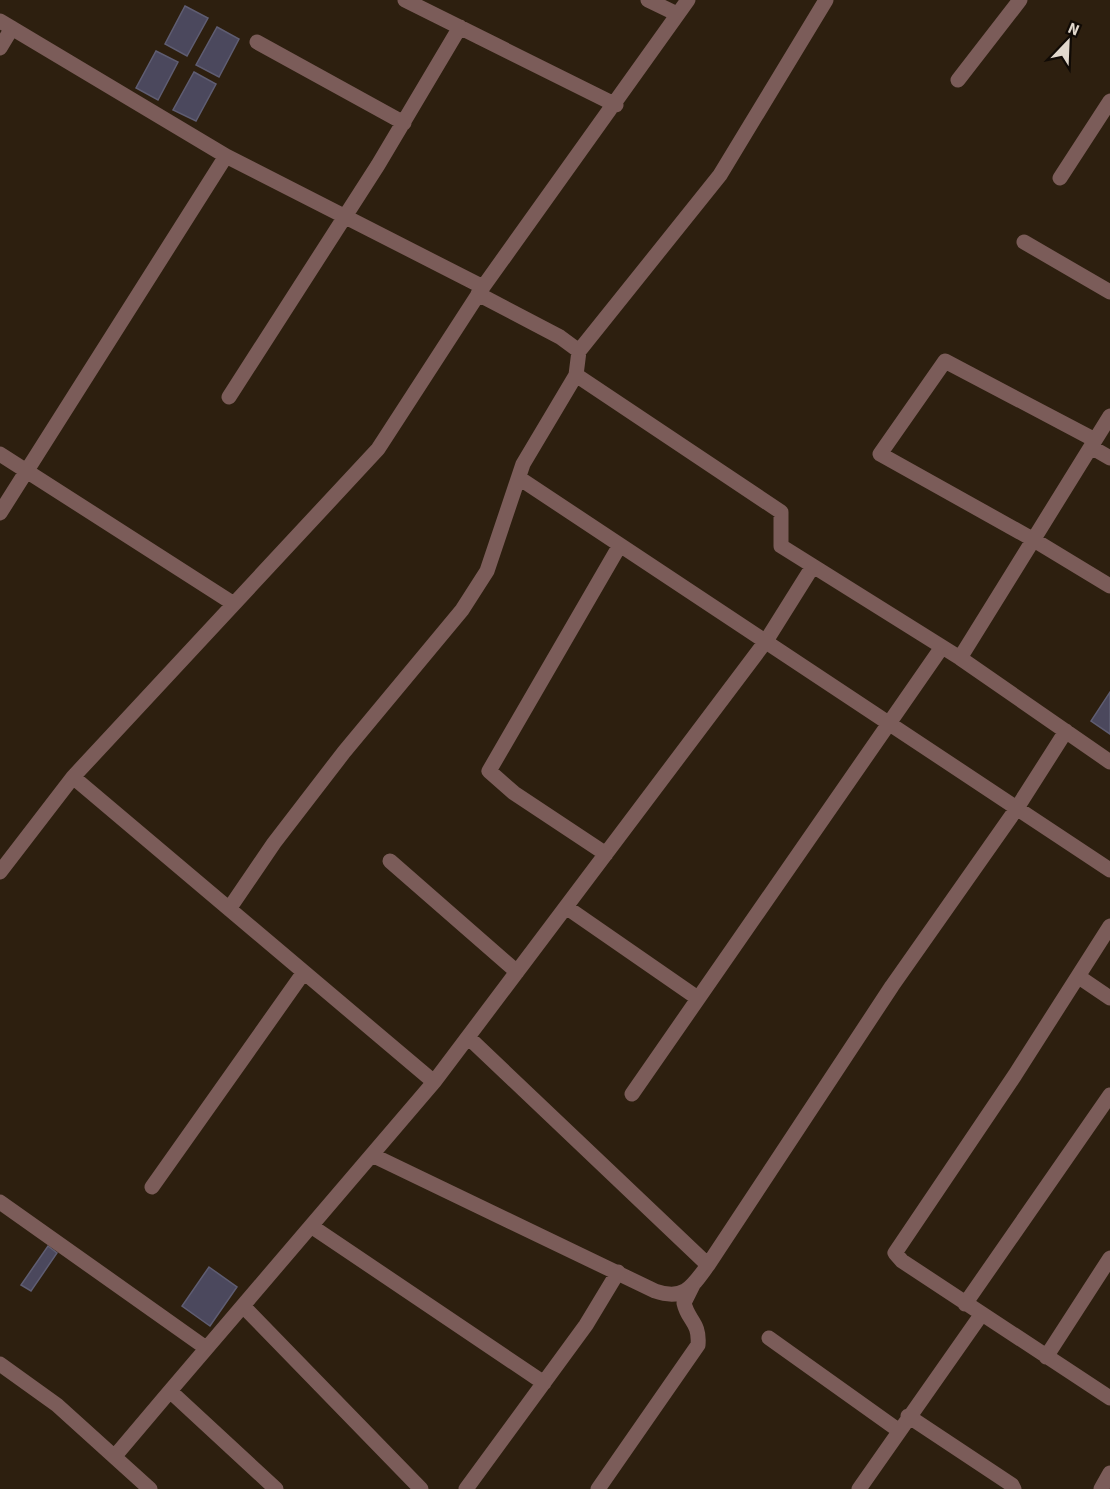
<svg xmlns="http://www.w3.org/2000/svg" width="1110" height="1489" font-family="'Source Sans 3',sans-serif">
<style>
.building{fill:#4b485d;stroke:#5f5d72;stroke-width:1.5}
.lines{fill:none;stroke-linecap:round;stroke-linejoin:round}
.minor{stroke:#7b5c59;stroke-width:15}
</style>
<rect width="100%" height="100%" fill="#2d1f0f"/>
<path class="building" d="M185,6L208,18L187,56L165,44Z
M217,27L239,39L219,77L196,65Z
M156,51L178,62L158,100L136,88Z
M194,72L216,84L196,121L173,110Z
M1110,692V734L1091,721Z
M48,1246L57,1253L31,1291L21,1285Z
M209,1267L237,1287L210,1326L182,1306Z"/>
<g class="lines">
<path class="minor" d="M405,0L616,105
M648,0L677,14
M0,21L226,156L483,287
M257,42L404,123
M0,48L12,28
M958,80L1020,0
M1060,178L1110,101
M1024,242L1110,292
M579,351L720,175L826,0
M576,375L781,512V546L960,658L1110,762
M229,397L378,165L460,27
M1095,440L945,361L880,454L1034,540L1110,586
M1091,447L1110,458
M0,454L234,604
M519,478L1110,870
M0,513L226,156
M960,658L1110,416
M73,777L434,1082
M606,854L514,793L489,771L620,545
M390,861L517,972
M0,872L73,777L378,449L483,287L688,0
M566,907L696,997
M229,909L274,843L344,752L462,610L487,571L523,464L576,375L579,351L560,337L478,294
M1110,926L1015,1075L895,1253L902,1261L1110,1398
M1079,977L1110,998
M468,1037L708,1265
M632,1094L942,647
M372,1155L655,1291C684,1301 692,1287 708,1265L892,986L1017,808L1066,731
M152,1187L304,972
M0,1202L206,1348
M311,1226L544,1383
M965,1304L1110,1095
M243,1306L421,1489
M769,1338L898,1430
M1046,1357L1110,1258
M0,1364L57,1405L150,1489
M170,1391L434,1082L766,641L813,566
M908,1416L1012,1485L1014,1489
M115,1456L170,1391L276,1489
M466,1489L586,1325L618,1272
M598,1489L698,1345C700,1322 688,1321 684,1303L693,1285
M859,1489L981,1315
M1101,1489L1110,1473"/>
</g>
<g transform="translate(1068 42) rotate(23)" stroke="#100a05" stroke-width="4.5" paint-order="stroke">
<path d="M0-4.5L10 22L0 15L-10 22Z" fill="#e1d8cd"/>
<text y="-9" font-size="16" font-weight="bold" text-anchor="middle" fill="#e1d8cd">N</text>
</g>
</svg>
